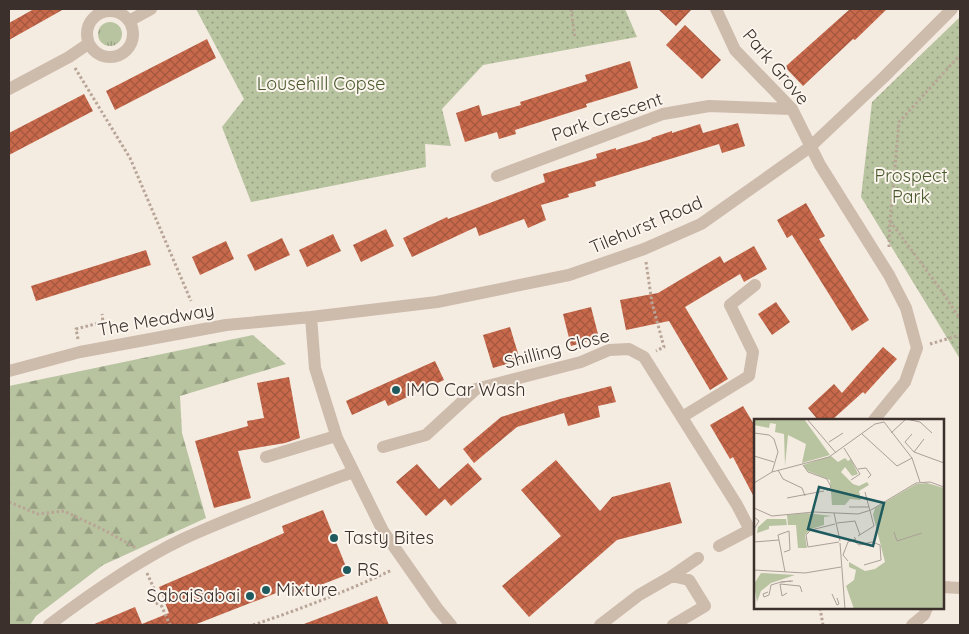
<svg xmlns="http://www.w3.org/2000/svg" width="969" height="634" font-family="Quicksand,sans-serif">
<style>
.grass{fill:url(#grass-tufts)}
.forest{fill:url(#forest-firs)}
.park{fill:url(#park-dots)}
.building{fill:url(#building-cross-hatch)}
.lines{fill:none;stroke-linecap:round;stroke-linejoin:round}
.path{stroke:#b9a596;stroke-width:3;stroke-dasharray:2.5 2.5;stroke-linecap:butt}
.minor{stroke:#cdbbac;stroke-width:12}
.poi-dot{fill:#1f5a5e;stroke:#fbf5ee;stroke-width:2}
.labels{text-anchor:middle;stroke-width:4;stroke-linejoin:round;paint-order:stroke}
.street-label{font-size:18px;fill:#3b302b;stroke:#fbf5ee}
.park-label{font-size:18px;fill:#4a5a2e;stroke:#fbf5ee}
.poi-label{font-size:18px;fill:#3b302b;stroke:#fbf5ee;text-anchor:start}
.inset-road{fill:none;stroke:#aaa098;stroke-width:1}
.view{fill:#1f5a5e;fill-opacity:0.15;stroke:#1f5a5e;stroke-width:2.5}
.inset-edge{fill:none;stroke:#3b302b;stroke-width:2.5}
</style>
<defs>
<pattern id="grass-tufts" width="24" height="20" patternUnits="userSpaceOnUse" patternTransform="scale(1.25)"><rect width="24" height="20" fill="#b8c4a0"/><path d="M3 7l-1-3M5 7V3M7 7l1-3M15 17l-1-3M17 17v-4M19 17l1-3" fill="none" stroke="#97a083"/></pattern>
<pattern id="forest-firs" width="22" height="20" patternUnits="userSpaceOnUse" patternTransform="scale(1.25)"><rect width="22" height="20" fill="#b8c4a0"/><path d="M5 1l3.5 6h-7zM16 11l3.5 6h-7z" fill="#97a083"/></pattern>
<pattern id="park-dots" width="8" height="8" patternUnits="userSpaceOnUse" patternTransform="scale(1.25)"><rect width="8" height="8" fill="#b8c4a0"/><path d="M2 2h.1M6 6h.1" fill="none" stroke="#97a083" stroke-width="1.8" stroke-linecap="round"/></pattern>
<pattern id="building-cross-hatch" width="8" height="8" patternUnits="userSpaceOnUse" patternTransform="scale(1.25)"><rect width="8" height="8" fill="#c8694b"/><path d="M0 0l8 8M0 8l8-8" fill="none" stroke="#a4573f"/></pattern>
</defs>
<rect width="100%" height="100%" fill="#f4ebe1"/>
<path class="grass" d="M98 34a12 12 0 1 1 24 0a12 12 0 1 1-24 0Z"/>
<path class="forest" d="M253,335L286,364L180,396L182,433L206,518L103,565L36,616L30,625H9V386Z"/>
<path class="park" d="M196,9H625L637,37L483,65L442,109L451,146L425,144L426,167L251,202L222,127L244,99Z
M960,17V359L861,197L872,102Z"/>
<path class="building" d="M34,9H64L9,40V23Z
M658,9H692L676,26Z
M850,9H887L855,40L853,39L803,86L785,67Z
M685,25L721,60L702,79L666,45Z
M207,39L216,58L115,110L106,91Z
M630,61L638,88L586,104L587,107L515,130L516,134L499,139L497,132L465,142L456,113L479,105L482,116L521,105L520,102L587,81L585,75Z
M84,94L93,111L9,155V133Z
M738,123L745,146L722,153L719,144L595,182L596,186L568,194L569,197L541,205L546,220L528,228L524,219L479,236L476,227L412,257L403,238L447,217L448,219L545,182L543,174L597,158L596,154L616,148V150L652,139L651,138L672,131V133L700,124L703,133Z
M806,203L825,236L819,239L869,320L852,331L792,235L787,238L777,220Z
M386,229L394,246L361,262L353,245Z
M333,234L341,251L307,267L299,250Z
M282,238L290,255L255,271L247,255Z
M226,241L234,259L200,275L192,257Z
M754,246L767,269L744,282L740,274L685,307L728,379L710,390L669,321L626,330L620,300L658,293L720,256L724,263Z
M146,250L151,265L36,301L31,286Z
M776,302L790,322L772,335L758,314Z
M591,307L599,338L571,346L563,314Z
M510,327L520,360L493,368L483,335Z
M883,347L897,359L865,394L863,392L832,420H818L808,408L834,384L842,393Z
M435,361L444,380L388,406L385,400L352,415L346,401Z
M289,377L300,438L285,443L238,451L251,498L214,508L195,441L248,426L247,421L264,418L257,383Z
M611,386L616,402L598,406L600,417L568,426L564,413L517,427L474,463L463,449L501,417L560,399Z
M743,406L755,426V499L733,457L730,459L710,425Z
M556,460L600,511L612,497L670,482L682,523L617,540L529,617L502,586L561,536L521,490Z
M468,463L482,479L451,506L445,499L426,516L396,482L417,464L439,489Z
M323,510L349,574L292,596L289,588L194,625H92L135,607L142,624L169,613L159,587L284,533L282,526Z
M377,596L389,625H304V624Z"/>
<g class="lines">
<path class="path" d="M571,9L575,38
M75,68L130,158L191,301
M890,221L941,290L960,319
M889,247L890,221L899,122L960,55
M646,262L652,303L664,347L656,351
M78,339L76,329L103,322L102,314
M930,344L960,335
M9,502L38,514L64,511L106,531L136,548
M147,573L170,625
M149,591L155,604L160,602
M820,608L823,625
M253,625C301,609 347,591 392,570"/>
<path class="minor" d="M716,9L735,50L792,109L820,165L889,275L906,308L917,348L905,382L874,420
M87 34a23 23 0 1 1 46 0a23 23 0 1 1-46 0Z
M129,21L151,9
M9,89L69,57L88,44
M497,176L663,114L709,106L792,109
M311,317L315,368L337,438L383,531L437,608L451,625
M9,371L80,352L226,325L311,317L437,302L569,275L644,249L701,224L810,147L884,77L952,9
M682,417L749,376L753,352L730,305L755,285
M383,447L426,435L476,389L581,362L609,350L629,349L644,357L737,505L750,530
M266,457L336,436
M719,546L755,527
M672,576L689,580L705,606L673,625
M943,587L960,588
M49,625C90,594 137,561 183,539C238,514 296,493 353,472
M600,625L639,595L672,576L698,558
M912,625L924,615L927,608"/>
</g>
<g class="poi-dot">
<circle cx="396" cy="390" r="5"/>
<circle cx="334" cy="538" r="5"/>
<circle cx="347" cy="570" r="5"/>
<circle cx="266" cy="590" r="5"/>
<circle cx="250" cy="596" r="5"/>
</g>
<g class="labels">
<g class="street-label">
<text transform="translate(776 67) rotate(50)" y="6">Park Grove</text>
<text transform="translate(607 117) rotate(-19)" y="6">Park Crescent</text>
<text transform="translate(646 225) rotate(-23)" y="6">Tilehurst Road</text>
<text transform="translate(156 320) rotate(-10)" y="6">The Meadway</text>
<text transform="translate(557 349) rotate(-15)" y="6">Shilling Close</text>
</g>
<g class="park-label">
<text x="321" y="90">Lousehill Copse</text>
<text x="911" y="182">Prospect<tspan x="911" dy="21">Park</tspan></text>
</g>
<g class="poi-label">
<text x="406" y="396">IMO Car Wash</text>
<text x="344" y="544">Tasty Bites</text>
<text x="357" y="576">RS</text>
<text x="276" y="596">Mixture</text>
<text x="240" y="602" text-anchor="end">SabaiSabai</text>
</g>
</g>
<g transform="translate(754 419)">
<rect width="190" height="190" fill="#f4ebe1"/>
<path d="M52,94L78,97L70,98V106L57,110L51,116L53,129H44L42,106H34L33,96ZM13,100H32L33,106L15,107V110L3,114L4,108ZM7,154L41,156L17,164L7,172L3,183L0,165Z" fill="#b8c4a0"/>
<path d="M0,0H50L76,36L48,44L52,25L34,16L31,47L30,15L21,13L22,5L16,4L15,9L0,6ZM77,37L84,43L91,39L94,42L97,40L104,55L98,57L91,48L87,53L99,65L105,67L113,63L115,66L105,72L107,81L96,80L91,86H78L76,61L54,52L49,46ZM173,64L190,69V190H100L92,167L100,161L102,151L95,148V143L111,152L121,150L131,143L119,96L121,89L162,65Z" fill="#b8c4a0"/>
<path class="inset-road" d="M53,0L82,34M130,3L158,39L166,63M0,14L15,16L20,20L24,33L18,53M137,14L152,0L166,3L178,14M108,15L143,47L158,39M158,15L151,23L160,33L190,44M75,23L89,14M90,29L106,55L97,61M160,33L170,20M0,37L20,43M49,46L54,53L73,60L77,68L73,72M104,50L112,49L117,56L114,59M24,51L29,60L48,69L51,77M0,64L18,53L75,38L121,5L130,3M33,79L70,72M95,88H115M0,89L18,97L60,93L104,95L117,91L162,64L176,63L190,68M80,94L86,122M0,98L5,102L0,110M83,104L101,102L106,116M81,105L57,111L52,116L54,128L85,123M140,113L143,122L168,114M104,117L120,107L111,73M99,121L105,126L118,123L126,126L127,141L110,146M0,123L25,121M86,124L91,190M30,133L36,131L35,112L24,116L31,153M94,142L89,136L94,123L102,120L100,118M0,151L51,154L87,148M37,162L27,163L39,162M14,173L9,175L10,178L15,176L17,166L27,163M33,174L28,177L26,165L46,167L48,173M78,175L83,186L85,185L83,179"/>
<path class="view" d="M65,68L130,84L119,127L54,110Z"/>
<rect width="190" height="190" class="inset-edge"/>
</g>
<rect width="969" height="634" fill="none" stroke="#3b302b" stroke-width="20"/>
</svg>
